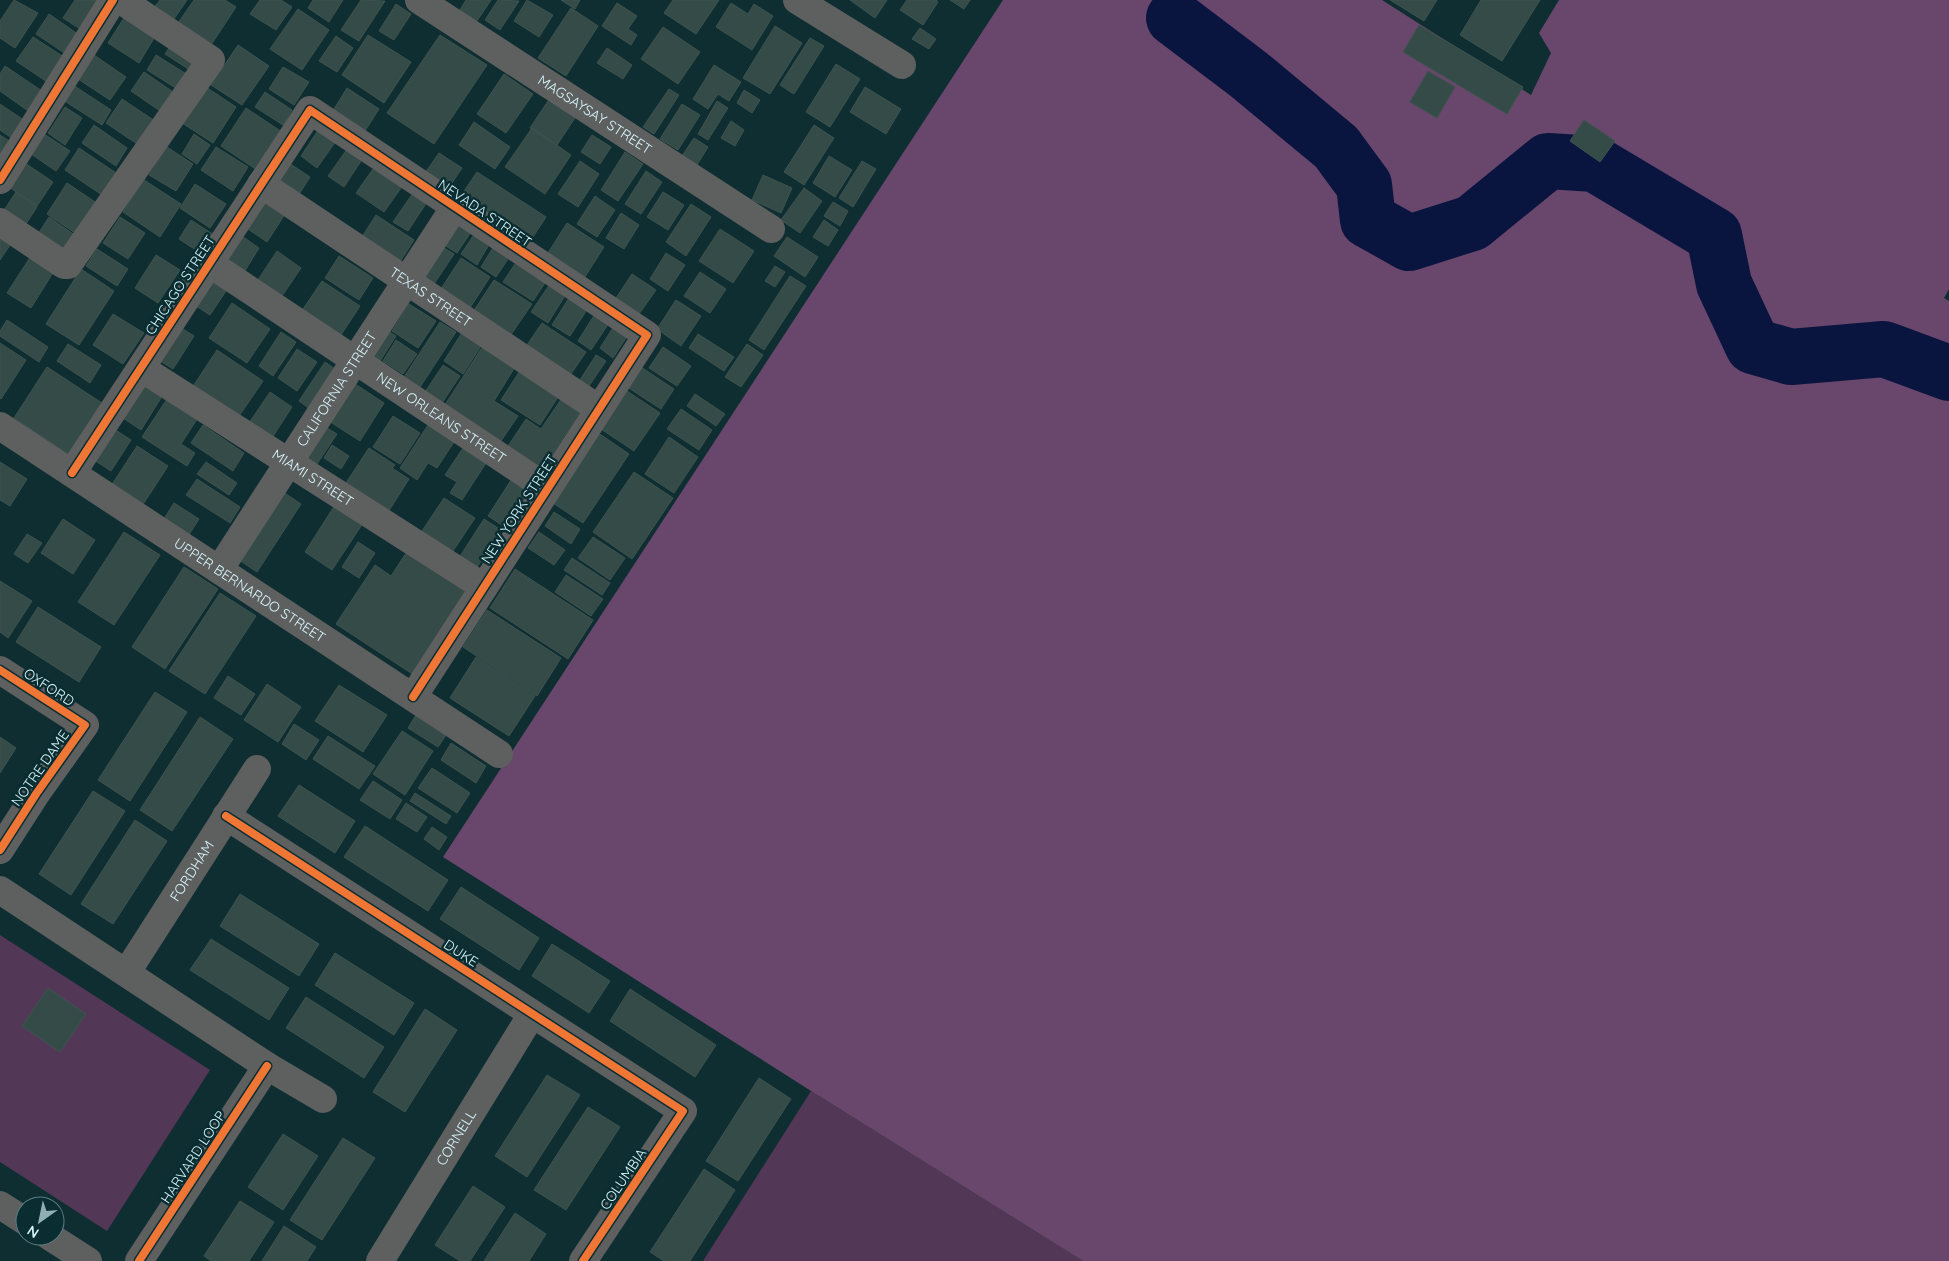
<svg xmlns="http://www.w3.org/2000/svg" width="1949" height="1261" font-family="Quicksand,sans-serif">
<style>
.green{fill:#533756}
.forest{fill:#69466c}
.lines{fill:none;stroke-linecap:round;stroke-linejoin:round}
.river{stroke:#0a153f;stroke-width:56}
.building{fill:#344b47;stroke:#3e534f}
.minor{stroke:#5e5f5f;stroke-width:28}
.cycleway-casing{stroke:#0a2d32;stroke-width:11}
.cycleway{stroke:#f07635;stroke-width:8}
.labels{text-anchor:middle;stroke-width:5;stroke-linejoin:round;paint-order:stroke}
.street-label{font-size:14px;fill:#d6f5fb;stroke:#0a2d32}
</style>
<rect width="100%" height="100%" fill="#0f2e32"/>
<path class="green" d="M0,935L210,1070L107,1231L0,1162Z
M811,1091L1083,1261H703Z"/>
<path class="forest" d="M1003,0H1382L1531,95L1551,53L1539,33L1559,0H1949V289L1944,298L1949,301V1261H1083L811,1091L443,857Z"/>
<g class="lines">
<path class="river" d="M1174,18L1248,74L1336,147L1364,185L1368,220L1409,243L1472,223L1548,161L1595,164L1714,235L1724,284L1753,346L1791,357L1884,349L1949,373"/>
</g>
<path class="building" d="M14,0L38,13L15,48L0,38V21Z
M75,0H111L88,34L63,18Z
M160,0H187L172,22L153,9Z
M194,0H225L236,7L211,45L178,23Z
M260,0H281L292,7L276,30L250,14Z
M313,0H343L329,22L308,8Z
M361,0L385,1L359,41L341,30Z
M466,0H491L477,21L460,10Z
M498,0L519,1L500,30L485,20Z
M527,0L553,15L539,37L514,21Z
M561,0H580L575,9Z
M673,0H719L696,34L664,13Z
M850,0H887L875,18Z
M907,0H936L938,2L923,25L900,10Z
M950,0H970L964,9Z
M1390,0H1437L1424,21Z
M1481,0H1540L1502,61L1460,35Z
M617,3L637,16L628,29L637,35L631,45L602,26Z
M731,3L748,14L754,4L773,16L752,50L716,27Z
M396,4L411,14L394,40L379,31Z
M571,8L598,26L566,76L538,58Z
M298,9L329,30L302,70L270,49Z
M129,10L159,30L139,63L108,43Z
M49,14L85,39L72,58L36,34Z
M1419,25L1523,87L1507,114L1403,52Z
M775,26L802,43L770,94L743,78Z
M663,27L700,52L678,84L641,59Z
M920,28L936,39L929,49L912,39Z
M368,35L411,62L384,103L342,75Z
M440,35L487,65L434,144L387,113Z
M336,36L353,48L337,72L319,61Z
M33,37L70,61L53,86L16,61Z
M810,38L824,46L794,94L780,85Z
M175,39L203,57L193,72L165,54Z
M238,45L269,66L242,105L211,85Z
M607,48L632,65L623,79L597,63Z
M94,55L126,77L110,100L78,79Z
M156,55L188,75L179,90L147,70Z
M836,64L860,79L830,127L806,112Z
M714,65L741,82L729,101L718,94L708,109L693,99Z
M5,66L45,93L31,113L0,91V74Z
M283,67L309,82L294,105L269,89Z
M1428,71L1455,87L1437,118L1410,102Z
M144,72L176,94L163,113L131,91Z
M504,74L533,94L506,133L477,114Z
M73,85L111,110L102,125L63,100Z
M206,87L236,107L213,143L182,123Z
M865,87L901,109L886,134L850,112Z
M347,88L379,109L363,134L331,114Z
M669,89L679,95L654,134L643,127Z
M744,90L760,100L752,113L737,103Z
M265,92L292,110L283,125L255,107Z
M552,95L579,112L557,145L530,128Z
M122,99L161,125L146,150L106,123Z
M717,101L728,108L708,140L698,134Z
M0,104L31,125L19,143L0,130Z
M682,104L700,115L678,150L660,139Z
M65,107L82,118L65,145L48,133Z
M246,108L282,132L257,170L221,146Z
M1584,120L1615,141L1600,162L1570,141Z
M731,121L744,130L735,146L721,138Z
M474,122L510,147L495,169L459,145Z
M94,125L127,148L116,166L82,143Z
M814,125L834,138L804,185L784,172Z
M532,128L571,155L545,194L505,167Z
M319,129L336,141L317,168L301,156Z
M44,134L70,151L56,171L31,154Z
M194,134L210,145L197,164L182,154Z
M0,135L14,144L0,164Z
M592,135L611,147L600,164L581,152Z
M694,138L708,147L697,165L682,156Z
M167,147L193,164L176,191L149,175Z
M216,147L248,167L233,191L201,170Z
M79,148L125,179L111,201L65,170Z
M348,148L363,158L344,187L328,176Z
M625,152L643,164L618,201L601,190Z
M439,153L462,168L446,192L423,176Z
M829,156L852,170L835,197L813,183Z
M286,161L310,177L295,201L270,185Z
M580,161L599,174L578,207L558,194Z
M862,161L876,169L853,207L839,198Z
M25,163L53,182L37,206L9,187Z
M373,169L401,188L384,212L356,193Z
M646,171L662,182L641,214L625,204Z
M477,172L546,217L529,243L460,197Z
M763,175L792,188L781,213L752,200Z
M144,180L181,204L160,237L123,212Z
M67,183L98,204L78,235L47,214Z
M195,184L226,204L210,228L180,208Z
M804,188L822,201L800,233L781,220Z
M16,192L37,207L22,230L1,215Z
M663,192L684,205L668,230L647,217Z
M413,193L427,202L408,231L393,222Z
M262,194L287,211L267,242L242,225Z
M595,196L615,210L597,237L577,224Z
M833,202L848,211L840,226L824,216Z
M691,204L711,217L686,256L666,242Z
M621,213L639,225L624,249L606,238Z
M376,215L414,240L398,265L360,240Z
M49,217L76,236L60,260L33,242Z
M120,217L145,233L128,259L103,243Z
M191,220L214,235L202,254L179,239Z
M824,220L838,230L828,246L813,237Z
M455,222L471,232L457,253L441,243Z
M567,223L604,247L583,280L546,256Z
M720,229L754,251L733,283L699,261Z
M475,233L490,243L477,265L461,254Z
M0,234L12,242L0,260Z
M239,234L259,248L243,274L222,260Z
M787,237L818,257L805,277L774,256Z
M436,243L454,254L432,287L415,276Z
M494,246L510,256L496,277L481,267Z
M97,249L128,269L117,286L86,266Z
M277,251L301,268L278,302L254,286Z
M666,253L685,265L668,291L650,279Z
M156,255L180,270L158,303L135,288Z
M31,256L54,271L31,308L7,293Z
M339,256L373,278L359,300L325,278Z
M461,258L490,277L466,314L437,295Z
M519,258L549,277L533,301L503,282Z
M775,266L785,272L775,287L765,281Z
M81,269L114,291L79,345L46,324Z
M700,272L726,289L710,313L684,296Z
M632,274L656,290L639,314L616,298Z
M790,276L806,286L764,350L749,340Z
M205,278L226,291L210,315L190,302Z
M494,280L532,304L508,339L471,315Z
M322,281L360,306L337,341L299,315Z
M552,281L568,291L548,323L531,312Z
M572,293L590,305L570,336L552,325Z
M676,300L701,316L681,346L657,329Z
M232,303L270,329L247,363L209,338Z
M409,304L436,321L418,348L392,331Z
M113,314L144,333L123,364L93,345Z
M595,314L609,323L591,350L578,341Z
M7,320L48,347L39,362L0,336V331Z
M440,322L456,332L413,398L397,388Z
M542,323L586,352L569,377L525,348Z
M616,323L630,332L613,358L600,348Z
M175,324L194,336L173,369L154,357Z
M381,327L396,336L377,366L362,356Z
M463,331L483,343L463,374L444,361Z
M281,332L296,342L273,376L259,366Z
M698,334L734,357L724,371L689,348Z
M396,340L417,354L403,374L383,361Z
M0,343L26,360L1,399L0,398Z
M68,344L101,365L90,383L57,361Z
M747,344L763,355L741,387L725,377Z
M483,346L515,367L494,401L518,416L495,450L439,414Z
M663,347L691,366L677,386L649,368Z
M297,349L317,362L297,391L278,378Z
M217,350L263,381L233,425L188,394Z
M596,355L606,361L587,389L578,383Z
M325,362L341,373L314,412L299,401Z
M443,365L460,376L436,412L419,401Z
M638,365L674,389L661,409L624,385Z
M523,366L562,391L540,425L501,400Z
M47,367L105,405L72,456L14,418Z
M146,377L166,390L141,430L120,416Z
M346,378L384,403L360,441L321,416Z
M618,385L660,413L634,451L592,423Z
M270,392L292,407L270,441L247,426Z
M695,394L725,414L716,426L687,406Z
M564,395L583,407L539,475L504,452L526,419L541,429Z
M169,396L199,416L181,444L195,453L187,466L142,437Z
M681,409L712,430L699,450L667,429Z
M393,416L420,433L400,464L373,447Z
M317,422L337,434L317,464L298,452Z
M108,425L131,440L111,471L88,456Z
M203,425L244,453L233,471L191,443Z
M428,425L454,442L437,468L428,463L417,480L400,468Z
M594,430L629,454L583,523L547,499Z
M669,437L698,457L674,493L645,474Z
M332,445L349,456L341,469L324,458Z
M137,446L168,466L142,506L111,486Z
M369,448L395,465L392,468L409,479L387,514L344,486Z
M463,448L486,463L462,500L450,493L457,482L445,475Z
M0,462L27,479L10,506L0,500Z
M206,462L237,483L229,495L197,474Z
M634,472L673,498L632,559L593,532Z
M197,479L240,507L230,523L186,495Z
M511,480L528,492L505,527L488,516Z
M277,488L301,504L257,572L233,556Z
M444,498L475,518L453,551L422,531Z
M174,503L199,519L187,538L162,522Z
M335,505L363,523L332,570L305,552Z
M554,512L580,529L571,544L545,526Z
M63,519L95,540L73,574L41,553Z
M484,519L501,530L474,572L457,561Z
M124,532L160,555L114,625L78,602Z
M539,532L565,550L554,565L528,548Z
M27,534L42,543L28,563L14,554Z
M593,537L625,558L610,580L578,558Z
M358,542L375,553L359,578L342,567Z
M408,550L472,591L417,677L336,624L375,565L391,576Z
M572,558L610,583L602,595L564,570Z
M184,567L218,589L165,669L132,647Z
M515,569L593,620L568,659L490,608Z
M566,575L603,599L591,616L555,592Z
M0,581L32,601L8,638L0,632Z
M220,593L256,616L205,694L169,671Z
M38,607L101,647L79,682L16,642Z
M487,610L561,658L537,696L463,647Z
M476,657L535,696L509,736L450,698Z
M228,676L255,694L241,715L214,698Z
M267,684L301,707L278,742L244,720Z
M339,685L387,715L363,752L315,721Z
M155,692L187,712L130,801L98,780Z
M416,715L446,735L438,747L408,728Z
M200,717L233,739L172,831L140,810Z
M294,724L319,740L306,760L282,744Z
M402,731L433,751L405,795L373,774Z
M328,736L375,766L359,789L313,759Z
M0,737L16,748L0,773Z
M451,743L486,766L476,783L441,760Z
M432,768L470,793L457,813L418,788Z
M373,781L402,800L390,819L360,800Z
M299,785L355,821L335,853L278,816Z
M93,791L125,811L71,895L39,874Z
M415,793L451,816L446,824L410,801Z
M406,803L427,817L417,832L396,819Z
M135,820L167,841L113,924L81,904Z
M365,826L448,880L428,911L344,857Z
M432,827L447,837L439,850L424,839Z
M461,887L539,938L519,970L440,919Z
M240,894L319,944L299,976L220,926Z
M211,939L289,988L269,1020L190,970Z
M552,944L610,981L589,1013L532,976Z
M335,953L414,1003L394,1035L315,985Z
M48,988L86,1014L60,1052L22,1026Z
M630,989L716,1045L695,1077L610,1021Z
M306,997L384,1047L364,1078L286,1028Z
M425,1009L457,1030L405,1112L373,1092Z
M547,1075L580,1095L527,1177L495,1156Z
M759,1078L791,1099L738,1181L706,1161Z
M588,1107L620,1127L566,1210L534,1190Z
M283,1134L318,1156L283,1210L248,1187Z
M343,1138L375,1158L322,1240L290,1220Z
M704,1169L735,1190L690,1261H664L650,1252Z
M473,1186L505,1207L470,1261H460L435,1245Z
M240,1201L274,1222L249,1261H211L204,1256Z
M515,1213L546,1234L529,1261H484Z
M284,1226L316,1247L307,1261H262Z"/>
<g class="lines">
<g class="minor">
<path id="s1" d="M419,0L771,229"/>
<path d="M797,0L902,65"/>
<path d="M0,180L113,0"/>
<path id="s2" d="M261,184L599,409"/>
<path d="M0,222L64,265H68L211,60L121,0"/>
<path id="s3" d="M209,263L547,488"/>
<path id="s4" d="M141,368L484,587"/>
<path id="s5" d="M0,426L499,754"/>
<path d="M72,473L310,110L647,335L413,697"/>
<path id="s6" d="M219,570L454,208"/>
<path d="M0,670L85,725L36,794L0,850"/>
<path d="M226,816L683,1111L583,1261"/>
<path d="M0,890L267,1066L323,1099"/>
<path id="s7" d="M127,972L257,769"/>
<path d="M0,1205L25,1221"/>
<path d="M49,1236L88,1261"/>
<path d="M139,1261L267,1066"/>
<path id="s8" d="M380,1261L532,1014"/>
</g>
<defs>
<path id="cycleway" d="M0,180L113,0
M72,473L310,110L647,335L413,697
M0,670L85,725L36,794L0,850
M226,816L683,1111L583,1261
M139,1261L267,1066"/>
</defs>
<use href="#cycleway" class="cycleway-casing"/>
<use href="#cycleway" class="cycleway"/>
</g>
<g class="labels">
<g class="street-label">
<text dy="5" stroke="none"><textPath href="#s1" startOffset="210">MAGSAYSAY STREET</textPath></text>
<text transform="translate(485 213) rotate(34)" y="5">NEVADA STREET</text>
<text transform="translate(180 285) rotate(-57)" y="5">CHICAGO STREET</text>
<text dy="5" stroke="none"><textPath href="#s2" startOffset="204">TEXAS STREET</textPath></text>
<text dy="5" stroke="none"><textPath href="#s6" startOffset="216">CALIFORNIA STREET</textPath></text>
<text dy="5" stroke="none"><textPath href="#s3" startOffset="279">NEW ORLEANS STREET</textPath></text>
<text dy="5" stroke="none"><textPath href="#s4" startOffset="204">MIAMI STREET</textPath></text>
<text transform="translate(519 509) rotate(-57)" y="5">NEW YORK STREET</text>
<text dy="5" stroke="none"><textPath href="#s5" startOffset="299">UPPER BERNARDO STREET</textPath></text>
<text transform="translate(49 687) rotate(33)" y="5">OXFORD</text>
<text transform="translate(40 768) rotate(-55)" y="5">NOTRE DAME</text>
<text dy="5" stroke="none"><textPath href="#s7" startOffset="120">FORDHAM</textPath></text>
<text transform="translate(461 953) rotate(33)" y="5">DUKE</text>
<text dy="5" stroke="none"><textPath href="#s8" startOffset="145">CORNELL</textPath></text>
<text transform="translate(193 1157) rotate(-57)" y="5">HARVARD LOOP</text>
<text transform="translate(623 1179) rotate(-56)" y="5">COLUMBIA</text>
</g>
</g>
<g transform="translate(40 1221) rotate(213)"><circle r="24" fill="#0a2d32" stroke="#5c7d82"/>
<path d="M0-4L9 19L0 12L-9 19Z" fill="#90afb5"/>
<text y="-8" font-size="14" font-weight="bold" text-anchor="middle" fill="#d6f5fb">N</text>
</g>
</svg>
